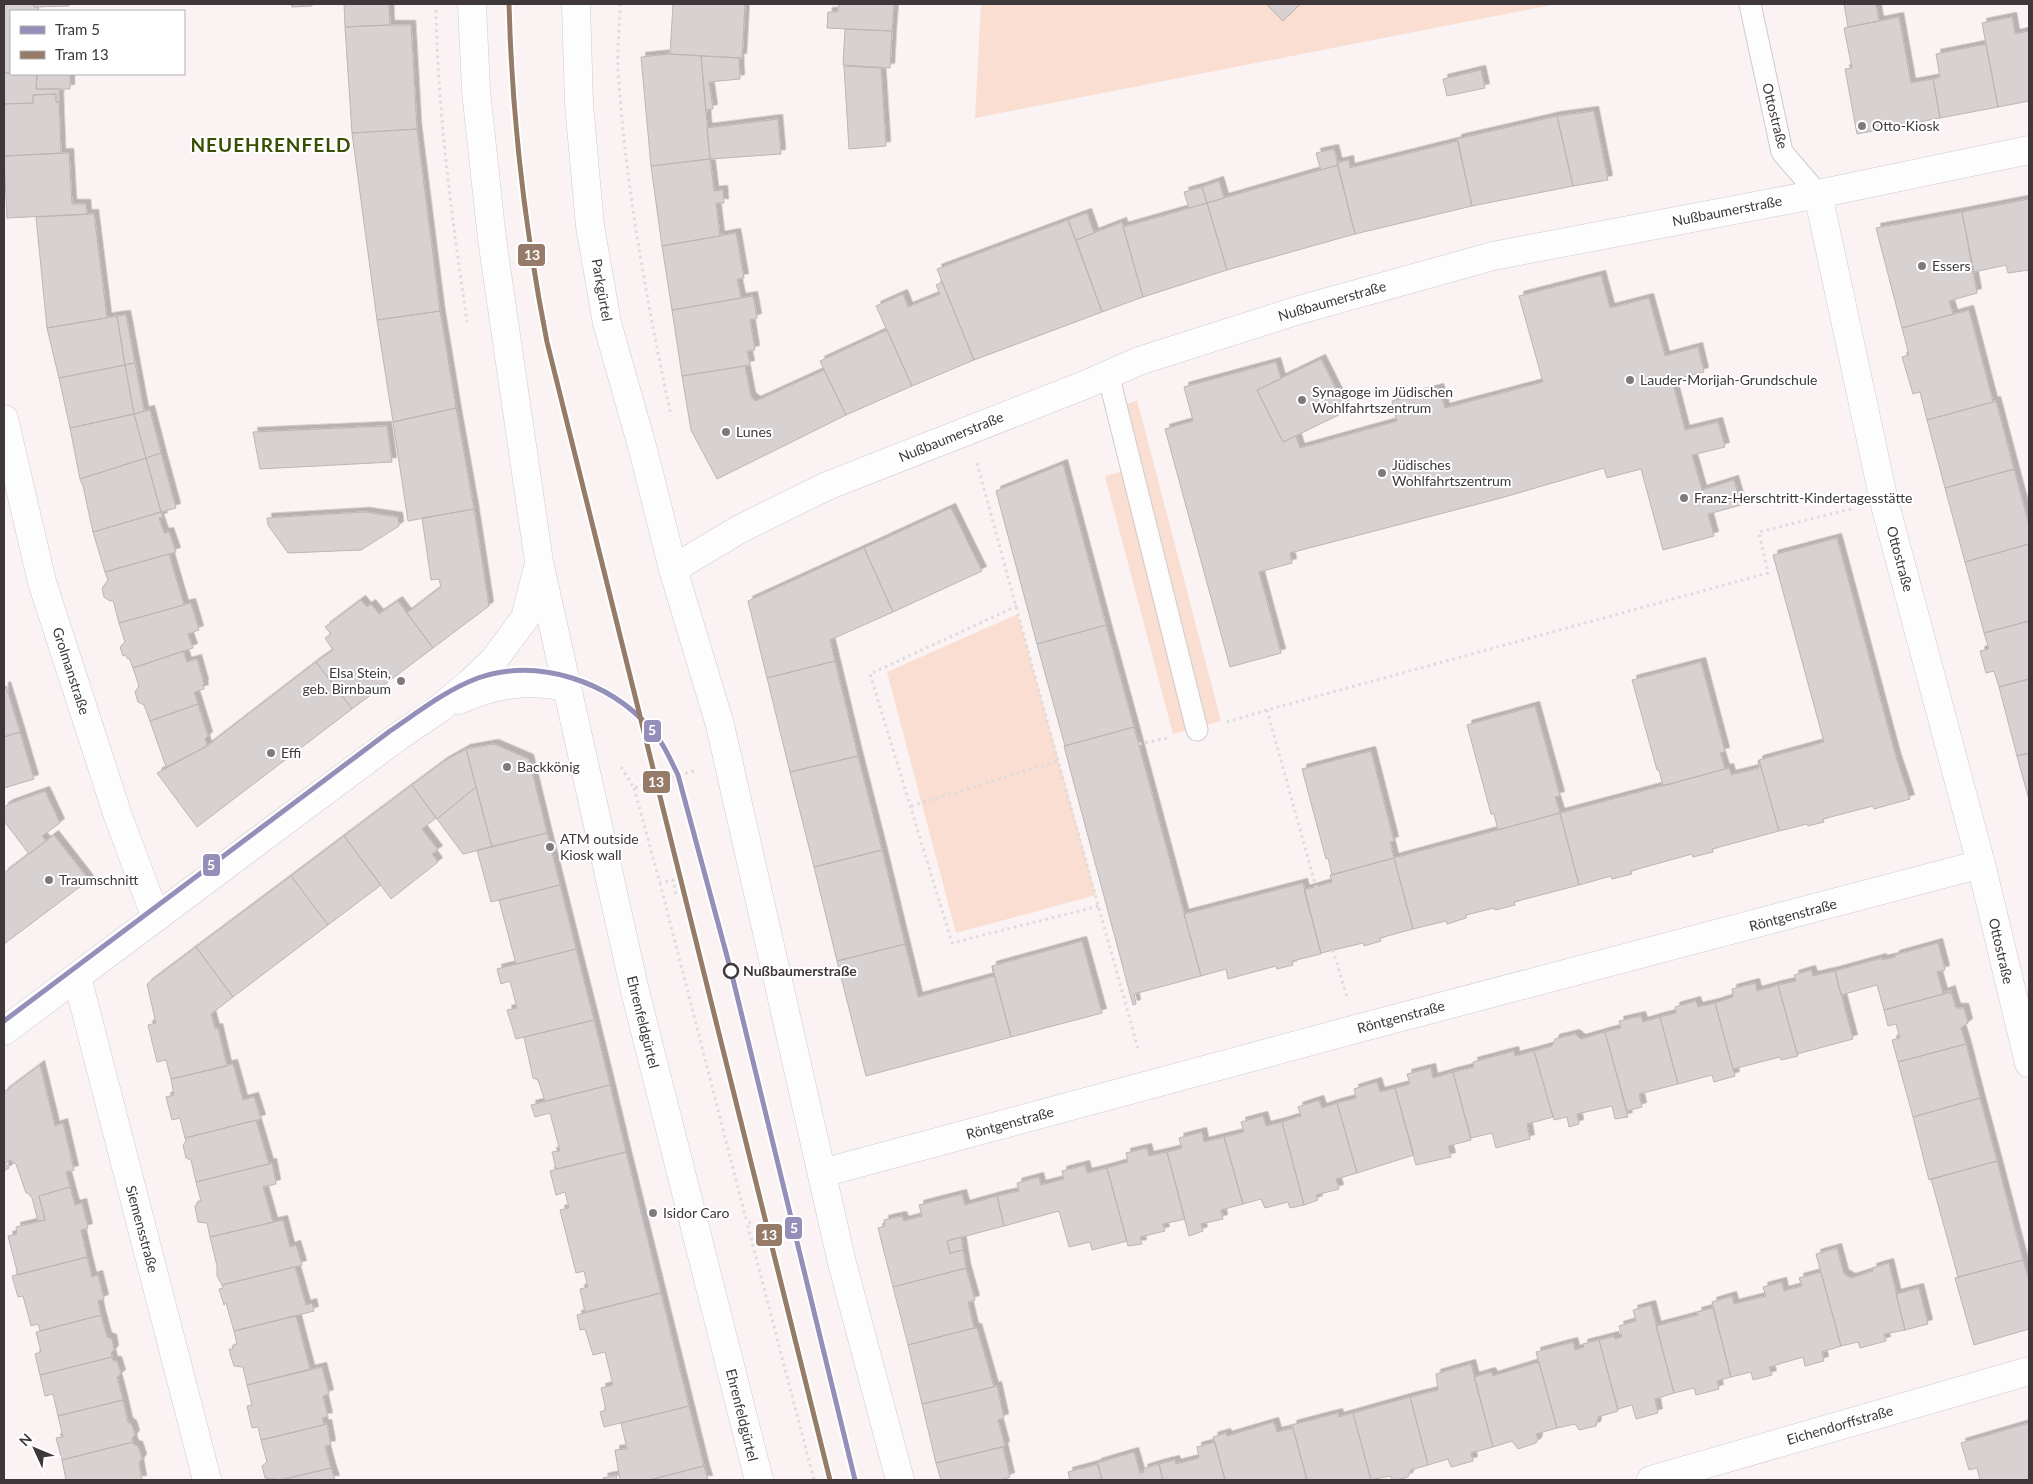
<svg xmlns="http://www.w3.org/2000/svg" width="2033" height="1484" font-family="Lato,sans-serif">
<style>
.green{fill:#f9ded1}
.building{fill:#d7d1d1;stroke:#bbb6b5;filter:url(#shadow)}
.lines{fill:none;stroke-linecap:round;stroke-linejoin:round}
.lane-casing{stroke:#d0cacb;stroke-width:23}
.street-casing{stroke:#d0cacb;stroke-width:29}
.secondary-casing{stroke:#d0cacb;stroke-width:29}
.path{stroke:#dedbdc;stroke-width:3;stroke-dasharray:2.5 4;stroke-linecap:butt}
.lane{stroke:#fefdfd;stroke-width:21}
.street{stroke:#fefdfd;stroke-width:28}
.secondary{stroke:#fefdfd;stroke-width:28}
.tram-1-casing{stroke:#fff;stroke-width:9}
.tram-2-casing{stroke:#fff;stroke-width:9}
.tram-1{stroke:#948fb8;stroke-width:5}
.tram-2{stroke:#967b68;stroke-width:5}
.poi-dot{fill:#80797b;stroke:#fff;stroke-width:2}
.stop-dot{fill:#fff;stroke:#3e383a;stroke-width:2.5}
.labels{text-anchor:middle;stroke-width:4;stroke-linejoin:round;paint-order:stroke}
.street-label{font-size:14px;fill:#3e383a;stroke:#fff}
.poi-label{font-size:14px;fill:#3e383a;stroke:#fff;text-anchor:start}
.stop-label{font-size:14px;font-weight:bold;fill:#3e383a;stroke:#fff;text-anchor:start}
.district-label{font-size:19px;font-weight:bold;letter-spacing:1px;fill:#384e00;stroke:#fff}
.line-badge{stroke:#fff;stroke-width:2}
.badge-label{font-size:14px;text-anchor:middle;font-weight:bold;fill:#fff}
</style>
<defs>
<filter id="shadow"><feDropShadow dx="4.5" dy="-4.5" stdDeviation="0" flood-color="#0004"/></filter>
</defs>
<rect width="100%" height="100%" fill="#faf2f3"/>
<path class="green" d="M981,4H1266L1283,21L1300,4H1557L975,118Z
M1137,400L1221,721L1173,734L1105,476L1124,471L1109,412Z
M1018,614L1096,895L956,933L887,672Z"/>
<path class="building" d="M4,4H34V7H38L39,11H11V73H4Z
M34,4H69V6L34,7Z
M291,4H312V6L292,7Z
M344,4H389L390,25L345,27Z
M673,4H745L742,58L670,54Z
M839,4H894L892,31L827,28L828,12H838Z
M1266,4H1300L1283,21Z
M1844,4H1876L1879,21L1848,27Z
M1899,17L1911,83L1933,79L1940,118L1857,134L1845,69L1852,68L1844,28Z
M2012,17L2015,34L2029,31V101L1998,107L1982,23Z
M390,25H411L417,129L352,133L345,27Z
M845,29L892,31L890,68L843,65Z
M1986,44L1998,107L1940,118L1933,79L1940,77L1936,54Z
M670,54L701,56L710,159L651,166L641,57Z
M701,56L739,58L740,79L709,82L713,109L706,110Z
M844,66L881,68L886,146L849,149Z
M1481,70L1485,88L1447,96L1443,79Z
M4,73L37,74L36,89H59V102H56V94L33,95V103L4,104Z
M37,74H70V89H36Z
M56,94V102H59L61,153L4,156V104L33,103V95Z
M1594,111L1608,180L1573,186L1557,116Z
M1557,116L1573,186L1472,206L1457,139Z
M778,119L781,154L710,159L707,128Z
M417,129L440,311L377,320L352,133Z
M1458,141L1472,206L1355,234L1337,163L1349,160L1350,168Z
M1334,149L1338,165L1321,170L1316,153Z
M69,153L72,204H86L87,214L7,218L4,156Z
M710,159L714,191L723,190L724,203H716L720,236L662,246L651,166Z
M1338,165L1355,234L1227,270L1207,203Z
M1219,181L1224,198L1207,203L1202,187Z
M1202,187L1207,203L1189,208L1184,192Z
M2029,199V270L2008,273L2006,265L1974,272L1962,212Z
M1207,203L1227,270L1143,297L1123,227Z
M1962,212L1977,293L1949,301L1953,314L1902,328L1876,228Z
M1087,213L1094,233L1076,240L1068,220Z
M94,214L107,318L47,328L36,217Z
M1068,220L1102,312L974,360L937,269Z
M1122,222L1143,297L1102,312L1076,240Z
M736,233L744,278L737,279L741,298L672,310L662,246Z
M1601,275L1610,308L1649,298L1665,356L1698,347L1704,372L1672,380L1685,430L1718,422L1725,447L1692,455L1702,490L1734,480L1741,505L1708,514L1714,536L1663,550L1641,469L1607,478L1604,468L1501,498L1290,553L1292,563L1259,572L1281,653L1230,667L1165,429L1193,421L1184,387L1276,362L1281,379L1257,390L1283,442L1296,436L1300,448L1397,421L1392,401L1439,388L1445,408L1543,382L1519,296Z
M942,282L974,360L912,386L876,306L903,294L908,307L940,294L936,285Z
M753,296L757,318L750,320L755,350L747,351L750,365L682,376L672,310Z
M1969,310L1993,402L1927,420L1920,392L1913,394L1902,357L1909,355L1902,328Z
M440,311L456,408L393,422L377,320Z
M126,315L135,363L125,365L117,316Z
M117,316L125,365L59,378L47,328Z
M887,330L912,386L846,415L820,361Z
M1321,359L1347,411L1283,442L1257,390Z
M135,363L144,411L134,414L125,365Z
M125,365L134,414L70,428L59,378Z
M745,366L751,397L756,401L824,370L846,415L717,479L691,430L682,376Z
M1996,401L2014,469L1945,488L1927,420Z
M456,408L474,509L408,521L393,422Z
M150,410L161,453L146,458L134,414Z
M134,414L146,458L80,479L70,428Z
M387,426L392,462L260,469L253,432Z
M161,453L176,508L161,512L146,458Z
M146,458L161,512L93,532L83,486L80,479Z
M1063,464L1106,625L1037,644L996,491Z
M2014,469L2029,525V544L1965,562L1945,488Z
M951,508L982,571L893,612L864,548Z
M474,509L489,606L433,648L407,613L441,587L439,579L431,580L422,518Z
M161,512L163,517L159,518L164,533L169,532L176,552L105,572L93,532Z
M365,512L398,517L399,526L361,550L288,553L268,525L267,518Z
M1837,538L1896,757L1910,799L1874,809L1873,806L1823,819L1824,822L1808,826L1807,824L1779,831L1759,760L1824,742L1773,555Z
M2029,544V621L1984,633L1965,562Z
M864,548L893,612L830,640L835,661L767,678L748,601Z
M169,554L184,605L119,623L113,600L110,601L104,597L102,588L108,580L105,572Z
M361,600L367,607L371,604L379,614L398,601L433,648L352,709L316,662L333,650L325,638L331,634L325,627Z
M191,603L199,630L188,634L193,648L133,668L129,658L128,659L125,655L123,656L120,647L125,642L119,623Z
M2029,621V679L1999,687L1994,671L1986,673L1980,651L1989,649L1984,633Z
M1106,625L1134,727L1065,746L1037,644Z
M183,651L187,662L197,659L204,684L203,685L204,689L194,692L198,704L150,721L144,705L138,702L135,692L139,686L133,668Z
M835,661L858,756L790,772L767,678Z
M316,662L352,709L197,827L157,773L207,746Z
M1701,662L1725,752L1720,753L1725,769L1663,786L1659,770H1657L1632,680Z
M2029,679V753L2017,756L1999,687Z
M6,686L20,732L4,737V687Z
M198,704L208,736L205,739L207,746L166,767L150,721Z
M1535,706L1560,796L1555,797L1560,813L1498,830L1494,814H1491L1467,725Z
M1134,727L1201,976L1134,994L1136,1004L1133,1005L1064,746Z
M20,732L34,779L4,788V737Z
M494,744L529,759L547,833L492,847L466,749Z
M466,749L476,787L437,819L412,785L443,762Z
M1371,751L1394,841L1390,842L1394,858L1332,875L1328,858L1326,859L1302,769Z
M2029,753V800L2017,756Z
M858,756L882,850L814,867L790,772Z
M1759,760L1779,831L1712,849L1713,852L1693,857L1692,854L1631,871L1632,874L1612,879L1611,876L1579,885L1560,813L1725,769L1729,768L1731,775L1759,768L1758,761Z
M412,785L436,818L422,829L438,850L432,854L438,862L391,899L344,836Z
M476,787L492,847L463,854L437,819Z
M45,791L60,823L42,836L46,841L29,854L4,821V807L9,804Z
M1560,813L1579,885L1514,902L1515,905L1495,910L1494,908L1466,915V918L1447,924L1446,921L1413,929L1394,858Z
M547,833L560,885L491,902L477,850Z
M54,835L89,880L4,944V873Z
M344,836L381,885L328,925L291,876Z
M882,850L905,944L837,961L814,867Z
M1394,858L1413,929L1380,938L1381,941L1364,946L1363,943L1321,953L1304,890L1332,882L1330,875Z
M291,876L328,925L233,997L196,947Z
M1303,883L1321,954L1292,961L1293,965L1277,969L1276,966L1228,979L1226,969L1201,976L1184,914Z
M560,885L576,949L516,964L499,900Z
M1082,941L1102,1013L1011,1037L992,966Z
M1938,943L1945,970L1937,972L1943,993L1951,990V992L1884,1010L1877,985L1841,995L1835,971L1882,958V960L1895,957V955Z
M905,944L918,997L994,976L992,966L1011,1037L866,1076L837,961Z
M196,947L233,997L211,1014L215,1029L218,1028L227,1066L171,1079L166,1060L157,1062L148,1025L156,1023L147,984Z
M576,949L594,1020L516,1039L507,1010L517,1008L510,981L501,984L497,969Z
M1811,970L1813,976L1835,971L1853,1039L1797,1054L1778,985L1796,981L1794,975Z
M1755,983L1757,991L1778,985L1798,1056L1781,1060L1780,1057L1733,1069L1715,1003L1733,997L1732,989Z
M1951,992L1956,1008H1964L1968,1023L1961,1028L1966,1044L1898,1062L1892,1040L1900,1038L1896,1024L1888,1026L1884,1010Z
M1696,1001L1698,1007L1715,1003L1735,1076L1714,1082L1712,1075L1678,1084L1660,1017L1676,1013L1675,1007Z
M1641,1016L1643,1022L1660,1017L1678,1084L1639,1094L1642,1107L1627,1111L1605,1032L1621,1028L1619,1021Z
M594,1020L610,1085L545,1101L538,1080L533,1078L524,1037Z
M1605,1032L1628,1117L1615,1119L1612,1106L1577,1114L1579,1124L1569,1127L1567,1117L1554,1120L1534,1051L1552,1046L1555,1039L1575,1034L1581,1039Z
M1966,1044L1980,1098L1913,1117L1898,1062Z
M1514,1051L1515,1056L1534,1051L1553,1117L1527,1124L1530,1139L1496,1148L1492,1133L1471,1138L1453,1072L1474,1067L1473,1062Z
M233,1064L243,1100L254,1097L261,1119L185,1138L180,1118L172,1120L166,1097L174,1095L171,1079Z
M40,1065L55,1126L63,1123L74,1170L66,1172L70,1187L39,1196L45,1220L38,1221L32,1198L28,1193H26L16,1164L10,1160L5,1163L9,1168L4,1171V1092Z
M1431,1068L1433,1078L1453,1072L1471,1140L1448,1146L1451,1157L1416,1165L1395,1088L1410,1084L1407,1074Z
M1377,1082L1380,1092L1395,1088L1414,1155L1357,1173L1337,1103L1356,1098L1354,1089Z
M610,1085L626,1152L556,1169L552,1152L560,1151L550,1113L535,1117L531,1105Z
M1980,1098L1997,1161L1929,1180L1913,1117Z
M1319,1100L1322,1108L1337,1103L1357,1173L1336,1179L1339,1189L1316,1195L1318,1200L1304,1205L1282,1122L1301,1116L1298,1107Z
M1263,1116L1266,1126L1282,1122L1304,1205L1290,1208L1288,1202L1265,1208L1261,1199L1243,1204L1224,1137L1244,1132L1241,1122Z
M256,1120L269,1164L196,1182L191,1160L186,1158L183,1145L186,1141L185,1138Z
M1202,1132L1204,1142L1224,1137L1243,1204L1221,1210L1223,1219L1201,1224L1203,1231L1189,1236L1167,1152L1182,1148L1179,1138Z
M1147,1148L1149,1156L1167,1152L1185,1219L1163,1224L1165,1231L1140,1237L1142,1244L1128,1246L1107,1168L1128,1162L1126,1153Z
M626,1152L661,1293L585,1312L580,1289L588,1287L584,1271L576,1273L560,1210L569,1208L565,1192L556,1195L550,1171Z
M1997,1161L2023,1260L1958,1277L1931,1179Z
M272,1163L276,1184L263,1187L273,1222L210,1237L207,1223L198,1222L195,1207L198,1201H201L196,1182Z
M1085,1165L1087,1173L1107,1168L1127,1241L1092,1250L1090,1242L1069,1247L1059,1211L1004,1226L997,1196L1019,1191L1017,1183L1039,1177L1041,1185L1064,1179L1062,1171Z
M70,1187L75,1205L82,1203L88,1228L81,1230L87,1257L18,1275L8,1236L17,1234L16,1227L45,1220L39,1196Z
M962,1194L965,1205L997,1196L1004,1226L947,1241L950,1253L963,1250L966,1268L893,1287L878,1228L885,1226L884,1220L902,1216L904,1221L922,1216L919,1205Z
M283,1220L290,1247L296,1245L302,1265L222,1285L217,1276V1266L210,1237Z
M961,1237L963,1250L950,1253L947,1241Z
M1837,1248L1844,1274L1851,1278L1873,1271L1872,1268L1889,1263L1905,1330L1884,1334L1886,1341L1860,1348L1858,1342L1841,1346L1816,1254Z
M87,1257L92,1277L98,1275L104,1299L98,1301L101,1315L40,1331L38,1324L31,1326L23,1296L18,1297L12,1276Z
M2023,1260L2029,1280V1329L1974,1345L1955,1278Z
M295,1267L306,1305L312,1303L314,1311L234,1331L226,1303L224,1305L219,1289L223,1288L222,1285Z
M966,1268L975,1300L968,1302L974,1328L908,1345L893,1287Z
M1821,1272L1841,1346L1822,1352L1824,1361L1805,1366L1803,1357L1769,1367L1772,1375L1753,1380L1751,1372L1731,1377L1712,1302L1732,1296L1734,1304L1766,1296L1763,1287L1782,1282L1784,1291L1802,1286L1799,1278Z
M1919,1288L1928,1324L1905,1330L1896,1294Z
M661,1293L689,1406L604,1427L600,1412L606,1410L601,1388L613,1385L605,1352L593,1355L585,1329L580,1330L577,1315Z
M1651,1305L1674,1393L1655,1399L1658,1413L1636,1419L1632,1405L1618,1409L1599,1340L1614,1336L1615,1339L1622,1337L1619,1326L1636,1321L1633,1310Z
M1713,1308L1731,1377L1717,1381L1719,1389L1696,1395L1694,1388L1674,1393L1656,1326L1698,1315L1697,1312Z
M101,1315L107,1337L112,1339L114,1350L111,1353L112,1357L40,1375L35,1354L41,1352L36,1332Z
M296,1316L310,1369L247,1385L243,1367L234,1366L231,1357L229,1349H233L232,1346L237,1344L234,1331Z
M974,1328H977L994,1387L922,1404L908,1345Z
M1599,1340L1618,1411L1598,1417L1596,1426L1579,1430L1575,1424L1557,1428L1536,1352L1573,1342L1575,1350L1584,1347L1583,1344Z
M112,1357L113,1361H117L121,1374L117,1377L123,1400L58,1416L53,1394L45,1396L40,1375Z
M1539,1362L1557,1428L1536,1434L1538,1439L1536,1443L1518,1449L1512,1441L1493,1447L1474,1377L1491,1372L1493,1376Z
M1471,1364L1493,1447L1471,1453L1473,1461L1451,1467L1448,1459L1428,1465L1410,1397L1438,1390L1436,1374Z
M322,1367L329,1394L323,1396L328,1417L322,1418L324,1425L261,1440L258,1427L252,1428L247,1406L252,1405L247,1385Z
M997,1386L1004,1418L998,1420L1005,1446L936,1463L922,1404Z
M1410,1397L1428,1465L1411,1470L1408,1477L1397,1480H1393L1390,1476L1371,1480L1353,1413Z
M123,1400L128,1422L132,1425L135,1435L132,1438L133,1442L62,1460L56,1438L63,1437L58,1416Z
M689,1406L704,1466L649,1480H620L615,1450L627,1449L621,1423Z
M1338,1413L1339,1417L1353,1413L1371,1480H1307L1292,1425Z
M1274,1422L1277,1432L1293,1428L1307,1480H1225L1213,1437L1226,1433L1227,1436Z
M2029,1423V1480H1980L1977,1468L1969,1470L1961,1443Z
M327,1424L331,1445L325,1446L331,1468L280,1480L265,1478L262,1466L267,1462L261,1440Z
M133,1442L134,1445L138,1446L142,1458L139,1463L142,1480H66L62,1460Z
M1215,1442L1225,1480H1163L1159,1464L1175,1460L1176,1464L1199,1458L1197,1447Z
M1003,1447L1010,1477L1001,1480H941L936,1463Z
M1134,1452L1140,1473L1144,1472L1143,1469L1159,1464L1163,1480H1102L1097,1463Z
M1098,1464L1102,1480H1070L1068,1472Z
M704,1466L708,1480H649Z
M331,1468L335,1480H280Z
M616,1475L617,1480H604L603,1478Z"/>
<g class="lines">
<defs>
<path id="lane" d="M1750,4L1782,152L1818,194
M1108,374L1197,730"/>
<path id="street" d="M1818,194L1884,501L1981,864L2029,1063
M4,419L42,582L118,816L156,918
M673,569L740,529L827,486L1087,384L1139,361L1299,310L1493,256L1818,194L2029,150
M77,977L207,1480
M822,1173L1356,1029L1981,864
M1651,1480L2029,1371"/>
<path id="secondary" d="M472,4L476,91L492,239L539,562L635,991L759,1480
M576,4L579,104L590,226L607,323L642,446L673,569L720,725L842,1263L900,1480
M459,700C496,684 526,679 566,687
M4,1031L396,738L439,709L471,682L494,660L525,618L537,571"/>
</defs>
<use href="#lane" class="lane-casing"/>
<use href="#street" class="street-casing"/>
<use href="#secondary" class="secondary-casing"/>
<path class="path" d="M620,4C620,25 617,47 618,68C625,185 647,302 671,416
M436,10C438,115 452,219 467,322
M977,463L1058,761L1139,1052
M1017,606L870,674L952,943L1099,906
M1267,710L1316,887
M1227,722L1267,710L1768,573L1759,532L1851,509
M1139,744L1168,738
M621,767L634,788L694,771V770
M634,788L660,883L673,880L676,896
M911,806L1058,761
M660,883L747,1223
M1333,950L1347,997
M751,1222L747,1223L814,1480"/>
<use href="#lane" class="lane"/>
<use href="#street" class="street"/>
<use href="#secondary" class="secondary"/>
<defs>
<path id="tram-1" d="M4,1021L390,731C418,712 446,690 478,678C539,657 610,682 651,729C663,742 670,759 678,775L731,971L855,1480"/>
<path id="tram-2" d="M509,4C512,118 525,230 547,342L830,1480"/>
</defs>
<use href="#tram-1" class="tram-1-casing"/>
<use href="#tram-2" class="tram-2-casing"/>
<use href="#tram-1" class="tram-1"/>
<use href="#tram-2" class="tram-2"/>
</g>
<g class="poi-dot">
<circle cx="1862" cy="126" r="5"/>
<circle cx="1922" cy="266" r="5"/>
<circle cx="1630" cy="380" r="5"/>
<circle cx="1302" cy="400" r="5"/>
<circle cx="726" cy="432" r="5"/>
<circle cx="1382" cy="473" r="5"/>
<circle cx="1684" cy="498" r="5"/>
<circle cx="401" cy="681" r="5"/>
<circle cx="271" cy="753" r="5"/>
<circle cx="507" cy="767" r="5"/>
<circle cx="550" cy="847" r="5"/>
<circle cx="49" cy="880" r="5"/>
<circle cx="653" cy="1213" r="5"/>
</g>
<circle class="stop-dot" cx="731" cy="971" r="7"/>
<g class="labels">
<g class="street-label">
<text transform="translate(1775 116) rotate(76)" y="5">Ottostraße</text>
<text transform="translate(1727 211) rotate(-11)" y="5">Nußbaumerstraße</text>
<text transform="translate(602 290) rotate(80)" y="5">Parkgürtel</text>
<text transform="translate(1332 301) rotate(-16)" y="5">Nußbaumerstraße</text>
<text transform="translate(951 437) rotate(-22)" y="5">Nußbaumerstraße</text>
<text transform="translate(1900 559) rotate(75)" y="5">Ottostraße</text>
<text transform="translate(71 671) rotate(72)" y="5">Grolmanstraße</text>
<text transform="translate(1793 915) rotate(-15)" y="5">Röntgenstraße</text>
<text transform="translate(2001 951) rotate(77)" y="5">Ottostraße</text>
<text transform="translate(1401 1017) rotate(-15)" y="5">Röntgenstraße</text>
<text transform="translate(643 1022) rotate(76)" y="5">Ehrenfeldgürtel</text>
<text transform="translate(1010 1123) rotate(-15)" y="5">Röntgenstraße</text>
<text transform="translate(142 1229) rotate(75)" y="5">Siemensstraße</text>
<text transform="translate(742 1415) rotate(76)" y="5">Ehrenfeldgürtel</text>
<text transform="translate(1840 1425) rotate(-16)" y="5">Eichendorffstraße</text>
</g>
<g class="poi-label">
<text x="1872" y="131">Otto-Kiosk</text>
<text x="1932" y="271">Essers</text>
<text x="1640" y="385">Lauder-Morijah-Grundschule</text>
<text x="1312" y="397">Synagoge im Jüdischen<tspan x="1312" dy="16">Wohlfahrtszentrum</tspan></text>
<text x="736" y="437">Lunes</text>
<text x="1392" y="470">Jüdisches<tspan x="1392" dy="16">Wohlfahrtszentrum</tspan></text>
<text x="1694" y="503">Franz-Herschtritt-Kindertagesstätte</text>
<text x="391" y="678" text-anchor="end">Elsa Stein,<tspan x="391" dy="16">geb. Birnbaum</tspan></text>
<text x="281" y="758">Effi</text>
<text x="517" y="772">Backkönig</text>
<text x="560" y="844">ATM outside<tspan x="560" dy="16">Kiosk wall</tspan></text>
<text x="59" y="885">Traumschnitt</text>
<text x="663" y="1218">Isidor Caro</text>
</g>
<g class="stop-label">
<text x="743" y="976">Nußbaumerstraße</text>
</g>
<g class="district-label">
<text x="271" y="152">NEUEHRENFELD</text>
</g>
</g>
<g class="line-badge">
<rect x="517" y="243" width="29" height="24" rx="5" fill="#967b68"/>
<rect x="643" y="719" width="19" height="24" rx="5" fill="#948fb8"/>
<rect x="642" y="770" width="29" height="24" rx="5" fill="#967b68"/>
<rect x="202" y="853" width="19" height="24" rx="5" fill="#948fb8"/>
<rect x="784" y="1216" width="19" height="24" rx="5" fill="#948fb8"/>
<rect x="755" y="1223" width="28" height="24" rx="5" fill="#967b68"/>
</g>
<g class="badge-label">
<text x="532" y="260">13</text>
<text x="652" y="735">5</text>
<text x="656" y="787">13</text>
<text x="211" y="870">5</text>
<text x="794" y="1233">5</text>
<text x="769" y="1240">13</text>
</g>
<rect width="2033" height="1484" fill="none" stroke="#3e383a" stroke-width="10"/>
<rect x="10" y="10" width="175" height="65" fill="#ffffff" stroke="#b2afb0"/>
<rect x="20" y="26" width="25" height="8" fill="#948fb8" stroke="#b2afb0"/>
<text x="55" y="35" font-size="15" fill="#3e383a">Tram 5</text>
<rect x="20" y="51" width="25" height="8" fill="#967b68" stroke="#b2afb0"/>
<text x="55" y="60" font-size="15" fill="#3e383a">Tram 13</text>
<g transform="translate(35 1449) rotate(314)" stroke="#ffffff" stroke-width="4" paint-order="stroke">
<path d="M0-4L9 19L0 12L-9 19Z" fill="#3e383a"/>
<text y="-8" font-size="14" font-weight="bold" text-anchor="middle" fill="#3e383a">N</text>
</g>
</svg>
